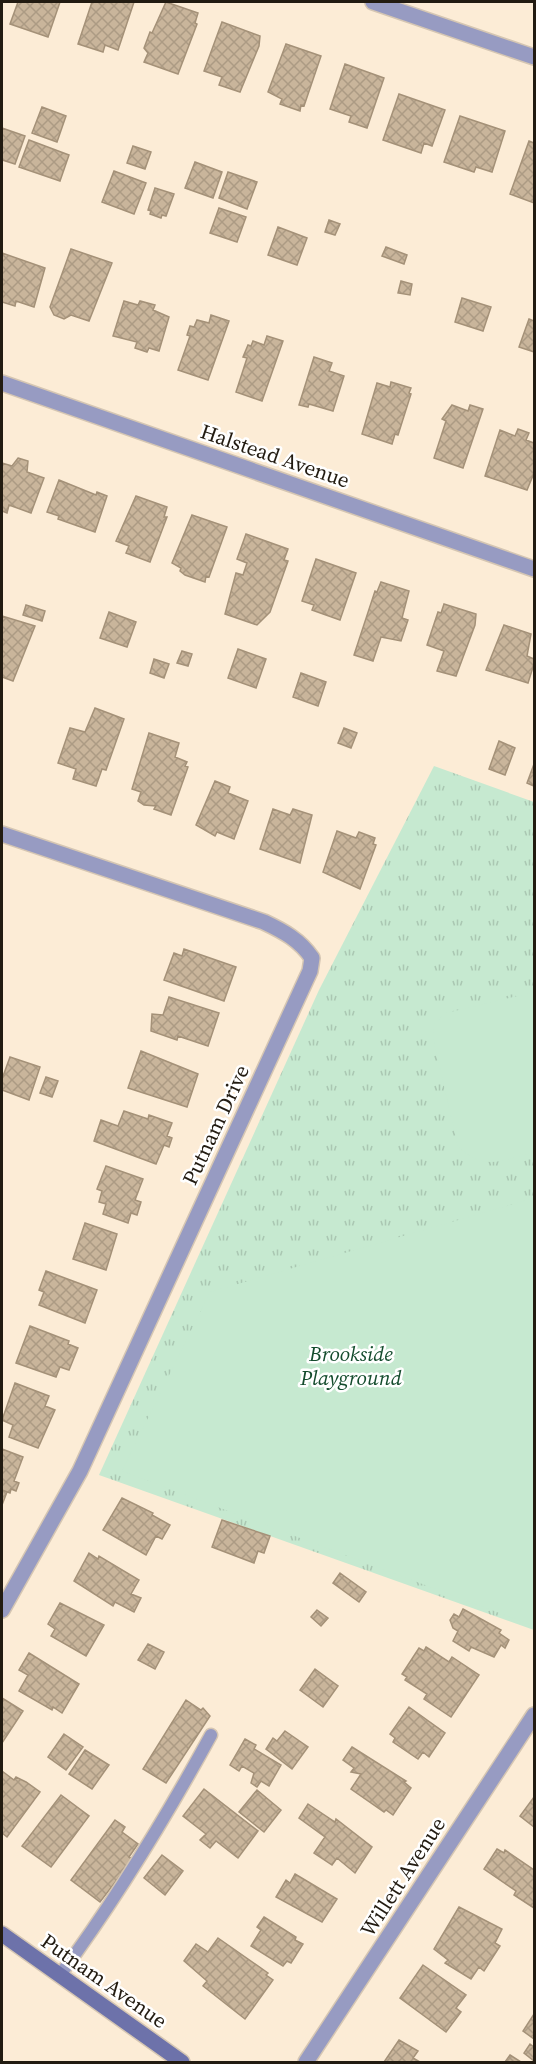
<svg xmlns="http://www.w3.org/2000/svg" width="536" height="2064" font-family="'Source Serif 4',serif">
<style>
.park{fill:url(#park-tufts)}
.pitch{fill:#c6e9d0}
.building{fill:url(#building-cross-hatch);stroke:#a49178;stroke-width:1.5}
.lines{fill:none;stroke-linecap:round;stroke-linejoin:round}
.lane-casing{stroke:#d5c6b3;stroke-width:15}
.street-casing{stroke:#d5c6b3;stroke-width:18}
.secondary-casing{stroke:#d5c6b3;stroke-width:18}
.lane{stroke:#979bc2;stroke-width:12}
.street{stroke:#979bc2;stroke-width:15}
.secondary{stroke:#6d72aa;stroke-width:15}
.labels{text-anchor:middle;stroke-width:5;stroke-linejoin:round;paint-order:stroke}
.street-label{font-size:21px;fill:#221b11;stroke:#fff}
.park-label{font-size:21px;font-style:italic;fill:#144c2d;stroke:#fff}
</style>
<defs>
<pattern id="park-tufts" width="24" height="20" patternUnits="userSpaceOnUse" patternTransform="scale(1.5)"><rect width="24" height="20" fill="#c6e9d0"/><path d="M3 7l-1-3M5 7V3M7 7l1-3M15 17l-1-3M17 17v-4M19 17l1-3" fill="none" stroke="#aac7b2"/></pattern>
<pattern id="building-cross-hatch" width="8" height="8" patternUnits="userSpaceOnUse" patternTransform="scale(1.5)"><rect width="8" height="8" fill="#c9b59b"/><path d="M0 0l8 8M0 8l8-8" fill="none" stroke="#ac9b84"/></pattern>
</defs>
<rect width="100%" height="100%" fill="#fcecd6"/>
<path class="park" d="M434,766L534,802V1630L99,1475L319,990Z"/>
<path class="pitch" d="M534,992V1152C502,1160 486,1172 458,1147L433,1038L434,1024L446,1013Z
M534,1198V1626L122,1471L210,1292Z"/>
<path class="building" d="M18,2H60L48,37L10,24Z
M92,2H134L118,50L105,45L103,52L78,44Z
M166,2L198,13L195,23L197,24L178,74L144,62L148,53L144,48L150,32L152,33Z
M222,22L260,36L259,46L240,92L219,85L222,77L204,71Z
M286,44L321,56L304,106L301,105L300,111L280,104L282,99L268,92Z
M345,64L384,78L367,128L349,122L351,116L330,109Z
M399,94L445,110L432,146L424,143L421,153L383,140Z
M42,107L66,116L57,142L32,133Z
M460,116L505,131L492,172L476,167L474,172L444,162Z
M2,128L25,136L15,164L2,160Z
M29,140L69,155L60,181L19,167Z
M529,141L534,143V203L510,194Z
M133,146L151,152L145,169L127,163Z
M195,162L222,172L213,198L185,188Z
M114,171L146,183L134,214L102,202Z
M228,172L257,182L247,209L219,198Z
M155,188L174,194L166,216L162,215L161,218L150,214L151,211L148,210Z
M219,208L246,217L237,242L210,233Z
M329,220L340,224L335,235L325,232Z
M278,227L307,238L297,265L268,255Z
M386,247L407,255L404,264L382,256Z
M71,249L112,263L89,321L71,315L64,319L54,315L50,307Z
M2,253L45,268L34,307L16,301L15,306L2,302Z
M401,281L412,284L410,295L398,293Z
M462,298L491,307L483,331L455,322Z
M124,301L138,305L140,301L155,305L153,310L169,317L159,351L149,348L147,352L135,348L137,342L113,336Z
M211,315L229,321L208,380L178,370L190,336L187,335L190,326L194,327L197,320L209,323Z
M529,319L534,321V352L519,347Z
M267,336L283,341L262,401L236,392L247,358L243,357L248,345L251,346L253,341L264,345Z
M314,357L332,363L329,371L344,376L333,411L309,404L308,407L299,405Z
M391,382L411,388L409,393L411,394L398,435L395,434L392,444L362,434L377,383L390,387Z
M452,405L468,411L470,405L483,409L463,468L434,458L446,421L442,419Z
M518,429L529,433L526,440L534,443V473L527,490L485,476L500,430L515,436Z
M18,458L28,461L27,472L44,478L31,513L9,505L7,513L2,511V463L12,466Z
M59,480L96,495L97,492L107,496L95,532L58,519L59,516L47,512Z
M136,496L167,507L164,517H167L150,562L126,553L129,546L116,541Z
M192,515L227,527L209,577L206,576L205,582L185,575L180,571L181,568L172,563Z
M246,534L288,549L284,560L288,561L270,612L257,625L225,614L236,573L243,575L247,563L237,559Z
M316,559L356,573L340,620L312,610L314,605L302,601Z
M381,582L409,591L402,618L408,620L401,641L381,637L373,661L354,655L375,591L377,592Z
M444,604L476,614L475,625L456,676L437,671L444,651L427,645L438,612L441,613Z
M26,605L45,611L42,621L23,615Z
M109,612L136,622L127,647L100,638Z
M2,616L35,626L13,681L2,677Z
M504,625L531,634L527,656L534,659V664L528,683L486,670Z
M238,649L266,659L256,688L228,678Z
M182,651L192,654L188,666L177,663Z
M154,659L169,664L164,678L150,673Z
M301,673L326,682L318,706L293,697Z
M95,708L124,719L106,770L102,769L96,786L73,779L76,769L58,763L70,728L85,732Z
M344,728L357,733L351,748L338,743Z
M149,733L179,743L175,757L187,762L185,766L188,767L171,815L154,809L156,806L144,805L138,801L141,792L132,789Z
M499,741L515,748L505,775L489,769Z
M534,764V786L527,783Z
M215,781L230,787L228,793L248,801L234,839L217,832L215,836L196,825Z
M273,809L290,815L293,809L312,815L300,863L260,849Z
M337,831L356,838L359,832L375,838L373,844L376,845L360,889L323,872Z
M184,949L236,967L224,1001L164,980L174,953L182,956Z
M169,997L219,1013L208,1046L178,1036L177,1040L151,1031L152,1014L163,1015Z
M141,1051L198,1074L187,1107L128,1088Z
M10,1057L40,1067L29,1100L2,1090V1079Z
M46,1077L58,1081L52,1097L40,1093Z
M124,1111L148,1119L149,1115L172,1123L167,1136L172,1138L169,1147L164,1145L156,1164L94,1141L101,1120L118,1126Z
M106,1166L143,1179L135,1200L141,1202L137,1215L131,1213L128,1223L103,1214L106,1204L99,1202L102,1191L97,1189Z
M85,1223L117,1234L106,1270L73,1259Z
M46,1271L97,1290L85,1323L39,1305L44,1292L39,1290Z
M30,1326L69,1341L68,1344L78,1348L69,1370L60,1367L56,1377L16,1363Z
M15,1383L49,1396L45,1406L55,1410L38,1448L9,1437L13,1425L2,1420Z
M2,1449L23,1457L14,1481L19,1483L16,1491L11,1489L10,1493L2,1490Z
M2,1490L7,1492L2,1505Z
M122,1498L153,1513L152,1515L170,1525L162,1539L156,1536L146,1555L103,1530Z
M222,1520L270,1536L264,1553L258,1551L254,1563L212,1547Z
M89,1553L98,1559L99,1556L139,1580L131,1594L141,1598L134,1612L115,1602L113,1606L74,1581Z
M340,1573L366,1592L359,1602L333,1583Z
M60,1603L104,1625L86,1656L51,1636L55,1629L48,1624Z
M463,1609L501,1630L499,1633L509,1640L505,1648L501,1645L494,1657L471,1647L469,1651L453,1641L458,1631L453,1628L450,1620L454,1614L459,1617Z
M317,1610L328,1618L321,1626L311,1617Z
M148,1644L164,1652L155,1669L138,1660Z
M426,1647L449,1662L452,1657L479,1675L451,1717L424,1699L427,1694L405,1680L407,1677L402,1674L419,1648L424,1651Z
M29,1653L79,1684L62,1713L53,1707L52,1710L19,1691L28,1675L19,1670Z
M315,1669L338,1686L323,1707L300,1690Z
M2,1698L23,1711L2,1743Z
M186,1700L201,1710L203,1708L210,1716L166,1783L143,1769Z
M409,1707L445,1733L429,1757L423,1752L418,1759L393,1742L395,1738L390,1734Z
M285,1731L308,1747L292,1769L266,1749L273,1738L277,1741Z
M64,1734L83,1747L66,1770L48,1757Z
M245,1739L256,1745L254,1749L281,1765L269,1786L261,1781L257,1787L251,1783L254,1773L242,1766L239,1771L230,1765Z
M352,1747L406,1781L404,1782L411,1788L393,1815L386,1810L384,1812L351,1789L361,1774L351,1772L354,1768L343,1760Z
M85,1750L109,1765L92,1789L69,1774Z
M2,1771L14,1780L16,1777L26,1782L40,1792L7,1837L2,1833Z
M204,1789L258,1831L238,1858L216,1841L210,1848L200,1840L206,1834L183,1816Z
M257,1790L281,1810L264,1832L239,1812Z
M61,1795L89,1816L51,1867L22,1846Z
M534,1797V1827L520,1816Z
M308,1804L335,1822L336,1819L372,1847L355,1873L337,1858L332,1865L314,1853L325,1837L299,1818Z
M115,1820L125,1827L122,1832L138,1844L129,1857L133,1859L100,1902L71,1880Z
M497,1849L504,1853L505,1850L534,1870V1908L514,1895L516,1891L484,1869Z
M162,1855L183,1871L165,1895L144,1878Z
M295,1874L337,1899L322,1922L276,1897L286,1880L290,1883Z
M459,1907L502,1929L495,1943L500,1946L484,1971L479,1967L471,1979L445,1963L448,1960L434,1949Z
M264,1917L296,1937L295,1940L303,1944L291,1963L287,1961L283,1966L251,1946L261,1930L257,1927Z
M218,1938L268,1973L266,1975L273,1980L245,2019L203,1986L207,1981L184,1961L196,1944L208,1952Z
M423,1965L466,1995L456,2008L461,2012L446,2032L400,1998Z
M534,2014V2039L523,2031Z
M399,2040L418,2051L413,2058L420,2062H384Z
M530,2044L534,2047V2061L524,2053Z
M510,2055L521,2062H505Z"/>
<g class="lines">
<defs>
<path id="lane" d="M60,1975C117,1898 165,1819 211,1735"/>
<path id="street" d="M373,2L534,57
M2,383L534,569
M2,834L264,922C283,931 300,940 312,958L310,971L80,1471L2,1610
M306,2062L534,1715"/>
<path id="secondary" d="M2,1934L182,2062"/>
</defs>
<use href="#lane" class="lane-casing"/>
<use href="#street" class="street-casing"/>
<use href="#secondary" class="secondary-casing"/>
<use href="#lane" class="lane"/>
<use href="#street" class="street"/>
<use href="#secondary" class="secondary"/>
</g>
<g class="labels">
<g class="street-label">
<text transform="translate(275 456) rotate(19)" y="7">Halstead Avenue</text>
<text transform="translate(216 1125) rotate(-65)" y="7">Putnam Drive</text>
<text transform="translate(403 1877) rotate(-57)" y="7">Willett Avenue</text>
<text transform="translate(104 1981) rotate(35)" y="7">Putnam Avenue</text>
</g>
<g class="park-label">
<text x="351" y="1361">Brookside<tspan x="351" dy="24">Playground</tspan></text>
</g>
</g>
<rect width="536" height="2064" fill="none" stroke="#221b11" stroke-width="6"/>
</svg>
